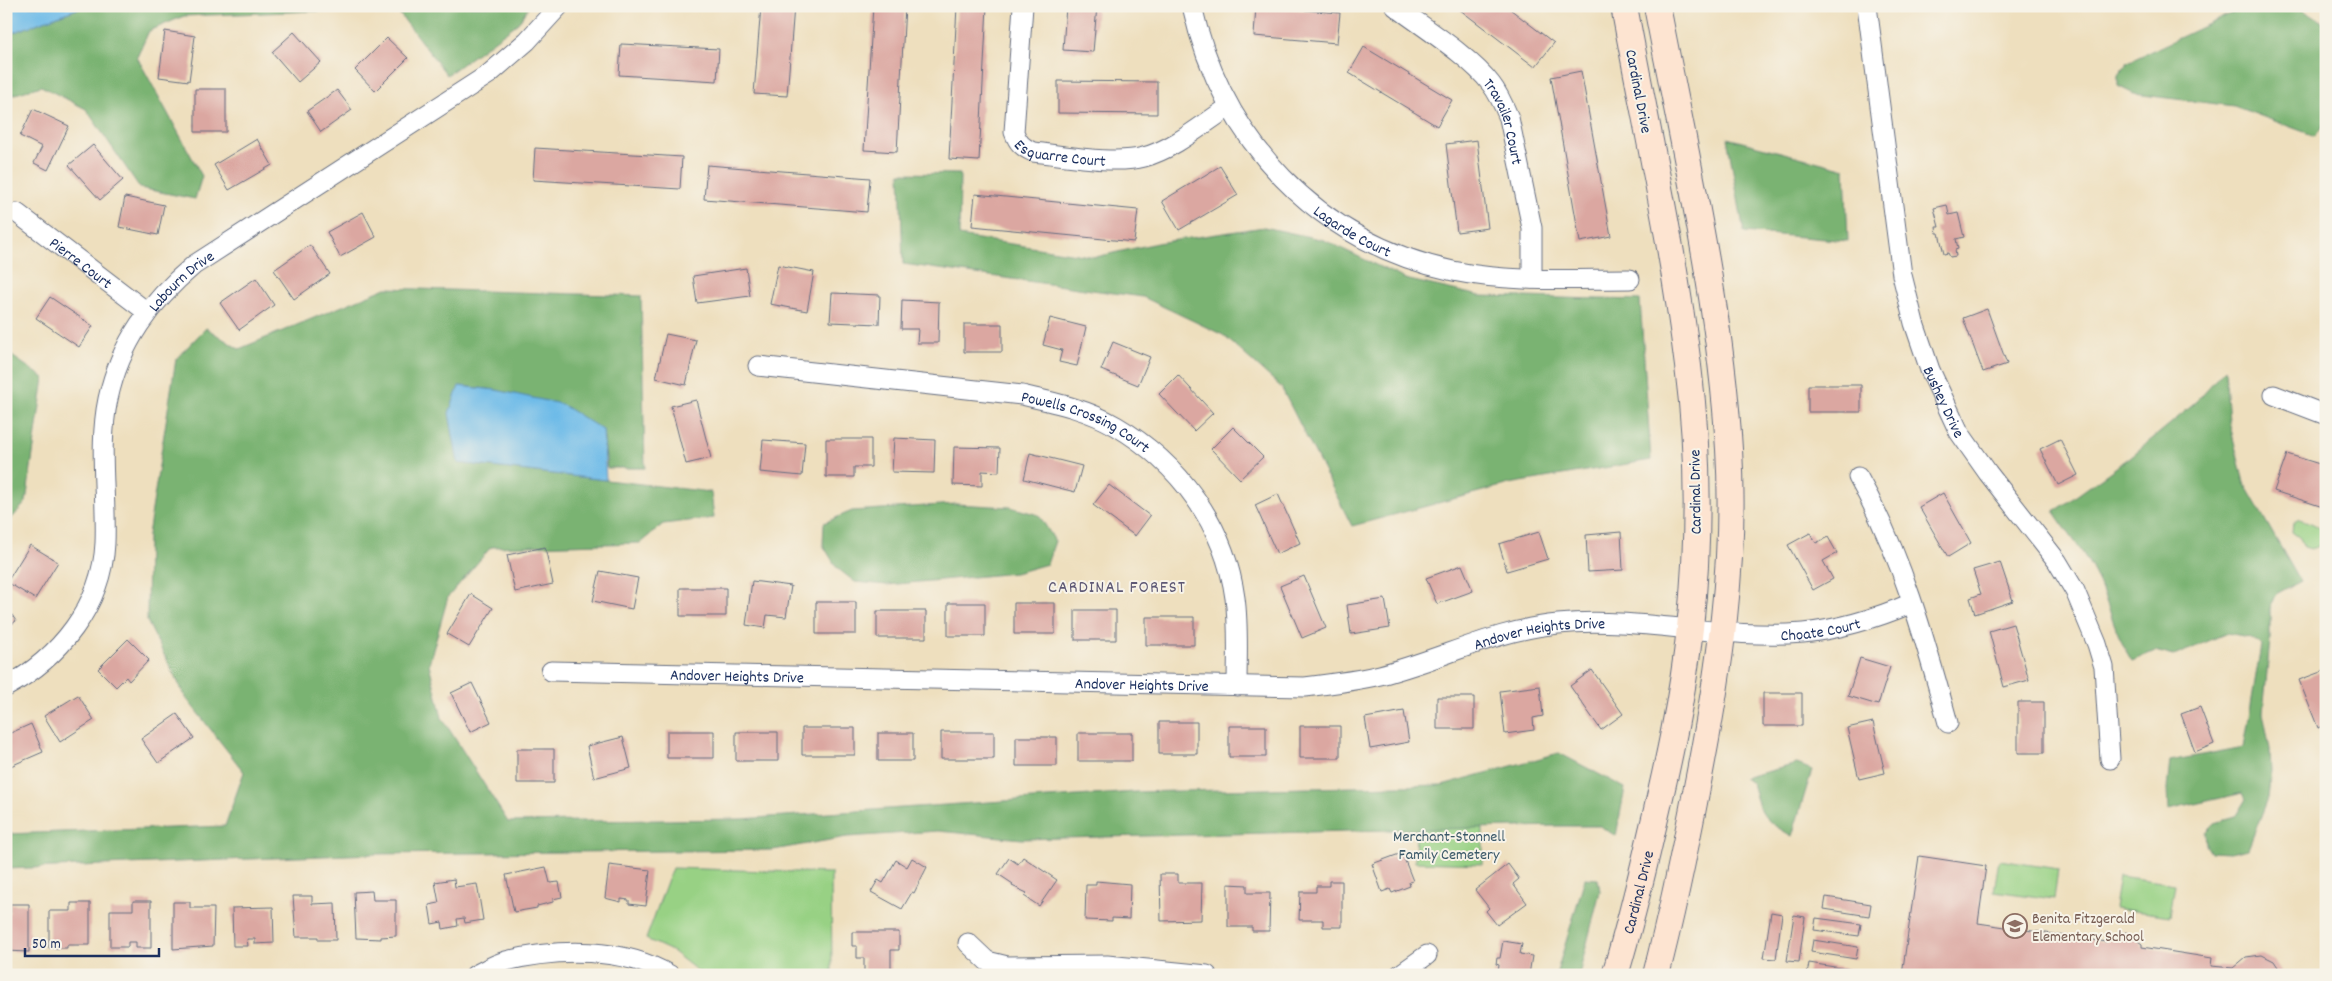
<svg xmlns="http://www.w3.org/2000/svg" width="2332" height="981" font-family="Dekko,sans-serif">
<style>
.green{fill:#98d184;stroke:#5a8071}
.forest{fill:#7ab372;stroke:#4a7168}
.water{fill:#6ebbe8;stroke:#4475a3}
.building{fill:#dba7a1}
.lines{fill:none;stroke-linecap:round;stroke-linejoin:round}
.minor-casing{stroke:#656d80;stroke-width:21}
.secondary-casing{stroke:#656d80;stroke-width:28}
.minor{stroke:#fff;stroke-width:19}
.secondary{stroke:#fde4d1;stroke-width:26}
.labels{text-anchor:middle;stroke-width:4;stroke-linejoin:round;paint-order:stroke}
.street-label{font-size:16px;fill:#1b2f5e;stroke:#f7f3e8}
.park-label{font-size:16px;fill:#3a5868;stroke:#f7f3e8}
.education-label{font-size:16px;fill:#785e54;stroke:#f7f3e8;text-anchor:start}
.neighbourhood-label{font-size:18px;letter-spacing:1px;fill:#5e5975;stroke:#f7f3e8}
</style>
<rect width="100%" height="100%" fill="#f7f3e8"/>
<filter id="ink" filterUnits="userSpaceOnUse"><feTurbulence type="fractalNoise" baseFrequency=".02" numOctaves="2"/><feDisplacementMap in="SourceGraphic" scale="10" xChannelSelector="R" yChannelSelector="G"/><feConvolveMatrix kernelMatrix="1 2 1 2 8 2 1 2 1" color-interpolation-filters="sRGB"/></filter>
<filter id="wash" filterUnits="userSpaceOnUse"><feTurbulence type="fractalNoise" baseFrequency=".0096" numOctaves="4" result="noise"/><feDisplacementMap in="SourceGraphic" scale="20" xChannelSelector="R" yChannelSelector="G"/><feGaussianBlur stdDeviation="1.12" result="paint"/><feColorMatrix in="noise" values="0 0 0 0 0 0 0 0 0 0 0 0 0 0 0 0 0 1.4 0 .05"/><feComposite in="paint" operator="in"/></filter>
<g filter="url(#wash)">
<rect width="100%" height="100%" fill="#eedfbe"/>
<path class="green" d="M2299,519C2309,522 2326,527 2326,539L2321,546L2311,549L2304,547L2300,538L2292,532L2293,523Z
M1416,824H1483V864L1415,862Z
M1999,860L2058,869L2054,899L1994,891Z
M672,868L831,873L832,975H703L672,951L646,939Z
M2119,876L2175,884L2170,916L2114,908Z"/>
<path class="forest" d="M85,6H529L518,23L447,75L395,8L184,16L149,31L137,57L202,176L195,199L140,188L86,109L41,86L6,97V35Z
M2247,6H2296L2326,24V123L2315,136L2234,106L2134,94L2118,86V75L2128,62Z
M1727,138L1845,169L1848,241L1744,232Z
M900,173L960,174L959,236L1096,257L1157,243L1264,227L1324,240L1405,279L1480,296L1640,300L1651,460L1509,484L1352,526L1281,387L1223,335L1143,297L903,264Z
M386,288L641,296L645,468H607L603,430L496,390L460,386L458,463L711,492L714,518L663,524L640,543L491,547L448,597L429,664L442,718L508,822L741,819L1135,792L1442,785L1559,753L1625,788L1616,836L1600,826H1556L1022,839L938,831L847,837L773,850L372,854L6,869V834L225,826L244,772L186,698L147,621L148,535L176,359L206,328L239,349Z
M6,352L44,378L26,502L6,525Z
M2225,369L2229,421L2244,483L2300,581L2276,594L2270,608V640L2263,713L2270,749L2271,771L2268,798L2248,849L2230,853L2211,852L2206,844L2205,832L2214,823L2235,817L2246,799L2243,793L2168,810L2167,789L2170,761L2244,747L2261,645L2249,637L2227,633L2174,656L2155,651L2132,661C2115,635 2109,604 2096,576C2085,553 2067,532 2054,512L2129,458L2193,405Z
M956,504L1010,507L1039,515L1055,541L1047,564L1015,573L887,585L855,582L837,568L823,545L824,523L852,511Z
M1797,764L1812,770L1792,836C1762,819 1761,816 1752,783L1743,778Z
M1585,878L1598,879L1600,891L1579,975H1556Z"/>
<path class="water" d="M6,6H85L6,35Z
M459,386L496,390L561,404L603,430L606,480L458,463L449,413Z"/>
<g id="blocks">
<path class="building" d="M761,6H794L787,96L754,94Z
M873,6H905L897,152L864,150Z
M957,6H987L979,161L949,159Z
M1066,6H1097L1093,52L1063,50Z
M1256,6L1340,13L1337,43L1254,36Z
M1455,6H1506L1554,43L1535,67Z
M165,31L195,36L189,81L159,77Z
M294,32L321,62L298,82L272,52Z
M387,38L408,58L375,91L355,70Z
M621,44L719,49L717,81L619,75Z
M1364,47L1452,100L1437,126L1349,73Z
M1581,71L1611,236L1580,242L1551,77Z
M1058,81L1157,82V114L1058,113Z
M195,89H226V132H195Z
M337,90L352,110L321,132L307,111Z
M33,109L69,126L48,170L34,163L42,147L20,136Z
M257,139L272,165L229,190L214,165Z
M1477,140L1488,228L1457,232L1446,144Z
M93,145L123,180L100,200L69,165Z
M535,148L682,157L680,189L533,180Z
M707,165L870,178L867,212L704,199Z
M1220,166L1238,195L1179,230L1162,201Z
M975,194L1138,210L1134,242L972,226Z
M125,197L164,205L158,235L119,227Z
M1947,205L1949,215L1958,213L1964,237L1956,239L1958,249L1955,250L1956,256L1950,257L1948,253L1944,254L1939,233H1937L1936,227H1939L1934,208Z
M363,212L376,237L340,257L327,232Z
M310,245L330,274L294,299L274,270Z
M778,265L814,272L807,311L770,304Z
M746,268L750,296L697,303L693,276Z
M256,278L274,305L239,330L220,303Z
M832,293L880,295L879,324L830,322Z
M50,297L93,326L79,347L36,318Z
M902,300L939,302L938,343H917L918,329H901Z
M1987,309L2007,364L1983,372L1963,318Z
M1050,318L1086,327L1077,366L1059,362L1062,350L1043,345Z
M964,324H1002V352H964Z
M666,334L696,340L686,385L656,378Z
M1113,342L1150,357L1138,385L1101,370Z
M1178,375L1213,413L1194,431L1159,394Z
M1808,385H1861V412H1808Z
M696,400L711,458L686,464L671,406Z
M1233,427L1263,457L1240,479L1211,449Z
M894,438L935,440L934,473L892,472Z
M826,439H871V467H854V477H826Z
M2060,439L2078,475L2058,485L2040,449Z
M763,440L805,443L802,476L760,472Z
M954,447L1000,448L999,472L982,471V486L953,485Z
M1030,453L1082,466L1075,492L1024,479Z
M2287,454L2326,466V508L2274,491Z
M1109,485L1150,516L1135,536L1093,505Z
M1943,493L1971,543L1948,557L1919,507Z
M1278,494L1300,543L1277,554L1255,505Z
M1539,532L1548,559L1507,571L1499,544Z
M1621,532L1623,570L1588,572L1586,535Z
M1810,533L1816,543L1828,537L1837,553L1823,561L1833,579L1813,590L1788,545Z
M30,545L58,562L35,599L7,582Z
M545,547L553,584L515,592L507,555Z
M2000,562L2013,601L1975,614L1970,598L1981,594L1973,570Z
M1462,565L1473,591L1437,604L1426,578Z
M600,571L638,578L632,609L593,601Z
M1304,576L1326,628L1302,638L1280,586Z
M752,581L791,586L786,617L767,615L765,628L746,625Z
M680,588H726V616H680Z
M471,594L493,608L469,647L447,634Z
M1385,599L1390,628L1351,634L1347,605Z
M816,602H856V634H816Z
M948,603H985V636H948Z
M1014,603H1055V634H1014Z
M6,606L16,621L6,628Z
M1075,610H1116V640H1075Z
M877,611H926V638H877Z
M1146,617H1194V645H1146Z
M2013,624L2029,680L2004,687L1989,631Z
M128,639L149,660L129,681L126,677L116,687L98,669Z
M1860,658L1890,667L1878,705L1848,696Z
M1592,670L1623,714L1601,730L1570,686Z
M2326,670V725L2318,728L2299,680Z
M472,683L491,722L470,732L451,693Z
M1540,686L1543,716L1533,718L1534,730L1505,734L1500,691Z
M1763,693H1802V726H1763Z
M78,695L94,720L60,742L44,716Z
M1437,697H1474V729H1437Z
M2018,702H2044V753H2018Z
M2200,707L2214,744L2195,752L2181,714Z
M1404,711L1409,742L1370,749L1365,718Z
M177,714L194,738L158,763L141,739Z
M1159,722H1197V754H1159Z
M1873,722L1885,773L1859,779L1847,728Z
M31,724L43,752L6,768V735Z
M1229,726H1266V757H1229Z
M1300,726H1340V758H1300Z
M802,728H855V755H802Z
M667,731H714V758H667Z
M736,732H778V761H736Z
M941,732H994V759H941Z
M878,733H913V761H878Z
M1078,733H1132V761H1078Z
M623,737L631,768L594,778L587,746Z
M1016,737H1057V766H1016Z
M517,749H554V783H517Z
M1402,853L1413,881L1409,882L1410,886L1392,893L1390,889L1382,892L1372,864Z
M1919,856L1986,866L1978,923L2107,942V940L2126,932L2142,944V947L2212,958L2211,966L2233,968L2246,957L2262,955L2274,961L2283,975H1902Z
M1023,857L1057,880L1039,906L1024,896L1027,893L1012,886L1013,884L998,874L1009,858L1018,864Z
M912,858L927,867L914,893L912,892L902,909L871,892L878,880L883,883L896,860L907,867Z
M1508,864L1519,879L1513,884L1527,903L1497,925L1486,911L1489,908L1475,890Z
M609,865L650,870L646,906L629,904V900L621,899V902L605,898Z
M546,867L550,883L559,882L562,897L553,899V902L537,906V908L514,912L506,875Z
M1160,874H1178V883H1202L1201,920L1161,921Z
M454,879L455,887L477,884L483,920L465,923L464,918L457,919L458,926L443,929L442,922L432,924L429,905L439,903L435,882Z
M1096,881L1130,884L1129,919L1112,918V921L1085,920L1086,885H1096Z
M1329,881H1342V927H1323V920H1299L1300,892H1316V886H1329Z
M1228,884L1247,885V893H1270L1269,931H1252V927H1228Z
M372,891L373,900H396V936L381,937V939L356,938L354,892Z
M293,896H312V904L335,903L336,940H318V937H296Z
M1826,897L1871,904L1869,916L1824,909Z
M133,901H151V948H136V942H128V947H110V910H133Z
M173,902H190V908H214L213,946L173,949Z
M71,903H90V945H67V948H49V911H71Z
M10,904H29V952L6,951V913H10Z
M273,907L274,943L255,944V939H247L248,946H233L232,908Z
M1771,912L1782,914L1776,959L1764,958Z
M1794,915L1805,917L1799,962L1787,961Z
M1816,918L1861,924L1859,936L1814,930Z
M852,932H899V950H891V974H864V958H857V946H852Z
M1813,940L1858,947L1856,959L1811,952Z
M1503,941L1522,944L1520,954L1532,956L1529,975H1493V972L1498,973L1499,965L1496,964L1497,958H1500Z
M1809,963L1854,970V975H1807Z"/>
</g>
</g>
<g filter="url(#ink)">
<use href="#blocks" fill-opacity="0" stroke="#656d80" stroke-width="1"/>
<g class="lines">
<defs>
<g id="minor">
<path id="s1" d="M1023,6L1014,132C1018,143 1022,147 1033,152C1064,155 1114,165 1144,157C1174,149 1203,124 1229,107"/>
<path id="s2" d="M1192,6C1222,140 1317,242 1453,271C1511,283 1572,279 1630,279"/>
<path id="s3" d="M1395,6C1423,27 1471,57 1491,84C1499,94 1504,106 1509,118L1532,228V279"/>
<path id="s4" d="M1867,6L1902,275L1914,323L1930,370L1959,432L1988,473L2057,561L2075,591L2097,644L2104,667L2110,759"/>
<path id="s5" d="M17,213L147,312"/>
<path id="s6" d="M758,366L1022,395C1053,402 1087,409 1116,426C1179,463 1225,525 1235,598C1239,627 1237,657 1237,686"/>
<path d="M2274,395L2326,415"/>
<path d="M1858,477C1901,553 1925,639 1948,723"/>
<path id="s7" d="M551,671L1305,687C1330,684 1355,681 1380,675C1440,660 1495,630 1558,624C1639,616 1722,640 1803,633C1842,629 1877,618 1912,603"/>
<path id="s8" d="M6,687C59,658 102,606 105,543C107,496 98,446 108,399C120,343 151,301 194,265L489,74L527,41L559,6"/>
<path d="M968,943L987,961L1007,966L1107,965L1207,975"/>
<path d="M475,975C485,970 495,964 506,961C559,948 622,947 670,975"/>
<path d="M1399,975L1427,955"/>
</g>
<g id="secondary">
<path id="s9" d="M1615,975C1629,928 1641,879 1652,831C1668,764 1683,696 1690,628C1699,542 1699,451 1688,366C1673,245 1646,126 1624,6"/>
<path d="M1656,975C1672,913 1685,850 1697,787C1719,675 1736,563 1729,449C1720,300 1685,153 1657,6"/>
</g>
</defs>
<use href="#minor" class="minor-casing"/>
<use href="#secondary" class="secondary-casing"/>
<use href="#minor" class="minor"/>
<use href="#secondary" class="secondary"/>
</g>
</g>
<defs>
<symbol id="school-ring" viewBox="-11 -11 22 22"><circle r="9.5" fill="#f7f3e8" stroke="#8d6e63" stroke-width="1.5"/><path d="M0-5L7-2L0 1L-7-2ZM-4 1L0 2.5L4 1V4Q0 6-4 4Z" fill="#8d6e63"/></symbol>
</defs>
<g fill-rule="evenodd">
<use href="#school-ring" x="2001" y="912" width="28" height="28"/>
</g>
<g class="labels">
<g class="street-label">
<text transform="translate(1640 91) rotate(79)" y="6">Cardinal Drive</text>
<text dy="6" stroke="none"><textPath href="#s3" startOffset="164">Travailer Court</textPath></text>
<text dy="6" stroke="none"><textPath href="#s1" startOffset="182">Esquarre Court</textPath></text>
<text dy="6" stroke="none"><textPath href="#s2" startOffset="285">Lagarde Court</textPath></text>
<text dy="6" stroke="none"><textPath href="#s5" startOffset="81">Pierre Court</textPath></text>
<text dy="6" stroke="none"><textPath href="#s8" startOffset="469">Labourn Drive</textPath></text>
<text dy="6" stroke="none"><textPath href="#s4" startOffset="405">Bushey Drive</textPath></text>
<text dy="6" stroke="none"><textPath href="#s6" startOffset="335">Powells Crossing Court</textPath></text>
<text transform="translate(1694 492) rotate(-91)" y="6">Cardinal Drive</text>
<text dy="6" stroke="none"><textPath href="#s7" startOffset="1279">Choate Court</textPath></text>
<text dy="6" stroke="none"><textPath href="#s7" startOffset="996">Andover Heights Drive</textPath></text>
<text dy="6" stroke="none"><textPath href="#s7" startOffset="186">Andover Heights Drive</textPath></text>
<text dy="6" stroke="none"><textPath href="#s7" startOffset="591">Andover Heights Drive</textPath></text>
<text dy="6" stroke="none"><textPath href="#s9" startOffset="86">Cardinal Drive</textPath></text>
</g>
<g class="park-label">
<text x="1449" y="841">Merchant-Stonnell<tspan x="1449" dy="18">Family Cemetery</tspan></text>
</g>
<g class="education-label">
<text x="2032" y="923">Benita Fitzgerald<tspan x="2032" dy="18">Elementary School</tspan></text>
</g>
<g class="neighbourhood-label">
<text x="1117" y="592">CARDINAL FOREST</text>
</g>
</g>
<rect width="2332" height="981" fill="none" stroke="#f7f3e8" stroke-width="25"/>
<path d="M25 948v8h134v-8" fill="none" stroke="#1b2f5e" stroke-width="2.5"/>
<text x="32" y="948" font-size="15" fill="#1b2f5e" stroke="#f7f3e8" stroke-width="4" paint-order="stroke">50 m</text>
</svg>
